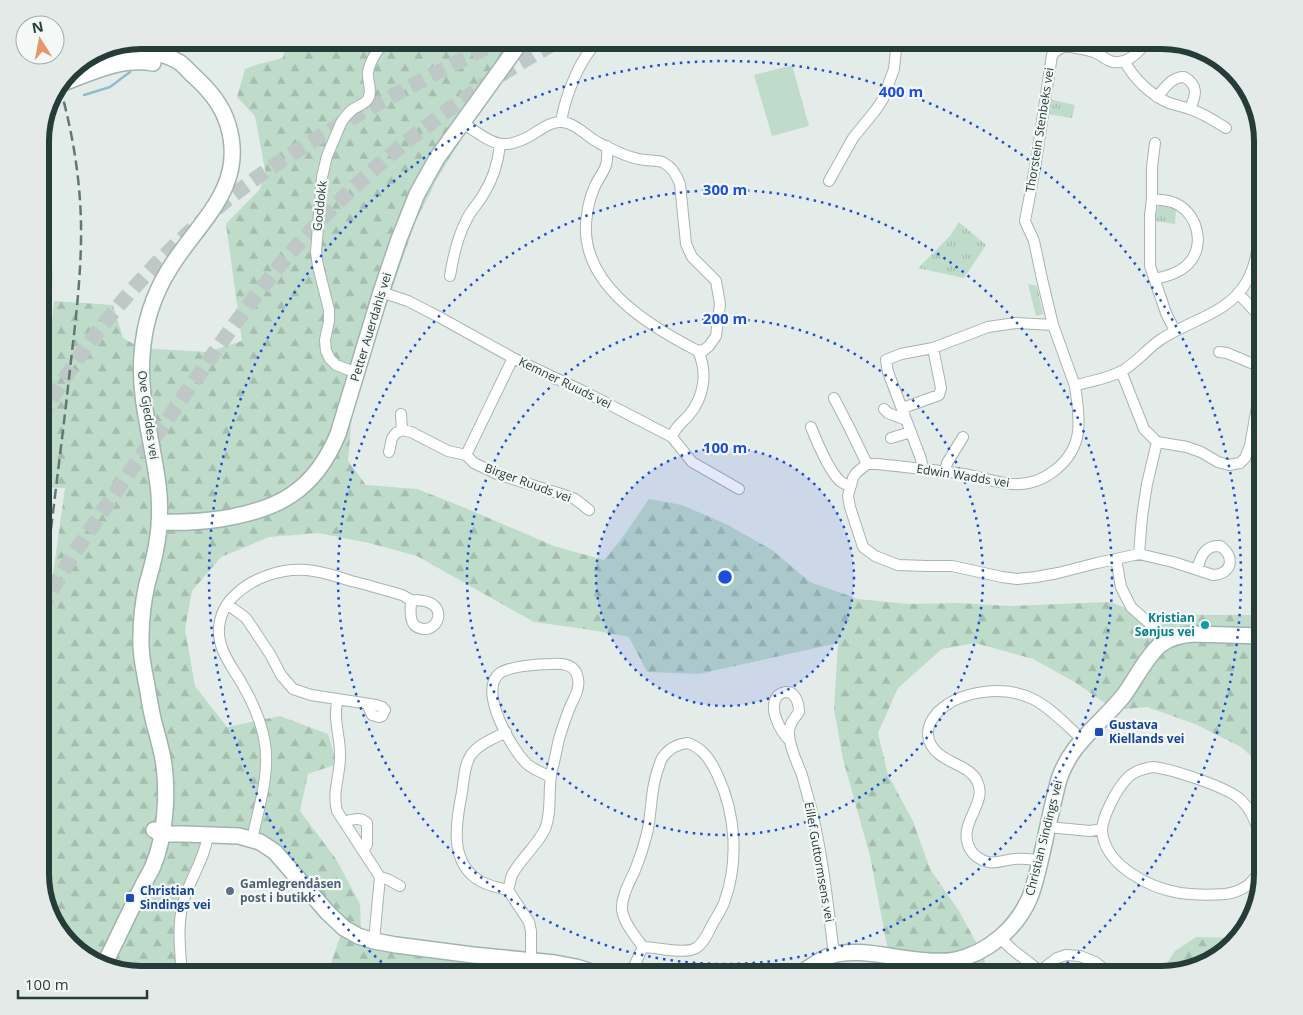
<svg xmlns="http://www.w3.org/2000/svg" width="1303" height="1015" font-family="'Open Sans',sans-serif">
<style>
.grass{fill:#bfdbca}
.forest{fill:url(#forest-firs)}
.park{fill:url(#park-tufts)}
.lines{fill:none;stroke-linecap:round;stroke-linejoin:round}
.stream{stroke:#91bccc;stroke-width:2.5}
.highway-tunnel{stroke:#bec9c7;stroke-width:15;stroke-dasharray:15 8;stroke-linecap:butt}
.street-casing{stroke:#a7b4b1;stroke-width:12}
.secondary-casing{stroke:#a0b4af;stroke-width:18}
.primary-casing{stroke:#c2c8c8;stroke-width:18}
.street{stroke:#fff;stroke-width:10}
.secondary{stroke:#fff;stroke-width:15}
.primary{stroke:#6d9e97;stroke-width:15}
.rail{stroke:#607874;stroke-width:2.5;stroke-dasharray:10 5;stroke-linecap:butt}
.ring{fill:none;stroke:#1d4ed8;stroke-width:2.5;stroke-dasharray:2.5 5}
.culture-dot{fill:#0f9aa8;stroke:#f4f9f7;stroke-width:2}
.transit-dot{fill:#1a4fb4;stroke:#f4f9f7;stroke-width:2}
.service-dot{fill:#5c6f8a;stroke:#f4f9f7;stroke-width:2}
.labels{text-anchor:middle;stroke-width:4.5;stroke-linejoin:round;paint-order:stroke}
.street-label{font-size:12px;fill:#253c39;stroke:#f4f9f7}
.culture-label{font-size:12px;font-weight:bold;fill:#0d838f;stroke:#f4f9f7;text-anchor:end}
.transit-label{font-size:12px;font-weight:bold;fill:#164399;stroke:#f4f9f7;text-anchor:start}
.service-label{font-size:12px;font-weight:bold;fill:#4e5e75;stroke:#f4f9f7;text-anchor:start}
.rim{fill:none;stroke:#253c39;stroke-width:6}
.centre{fill:#1d4ed8;stroke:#f4f9f7;stroke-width:2.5}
.ring-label{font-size:15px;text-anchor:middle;font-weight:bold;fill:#1d4ed8;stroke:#f4f9f7;stroke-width:4.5;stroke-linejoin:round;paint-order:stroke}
</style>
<defs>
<pattern id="forest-firs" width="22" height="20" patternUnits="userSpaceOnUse" patternTransform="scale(1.25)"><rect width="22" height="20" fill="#bfdbca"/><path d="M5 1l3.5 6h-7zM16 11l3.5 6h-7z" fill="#a4bdae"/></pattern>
<pattern id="park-tufts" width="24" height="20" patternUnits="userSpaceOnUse" patternTransform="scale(1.25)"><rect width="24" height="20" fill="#bfdbca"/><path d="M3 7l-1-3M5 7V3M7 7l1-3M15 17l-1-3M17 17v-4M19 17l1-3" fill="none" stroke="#a4bdae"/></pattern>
</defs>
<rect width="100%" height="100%" fill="#e4ecea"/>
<path class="grass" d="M792,65L809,126L772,136L754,75Z"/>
<path class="forest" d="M286,40H523L486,94L462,138L437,179L415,223L365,367L352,414L348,461L366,485L417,489L463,507L554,546L604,560L620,541L649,499L682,505L728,525L772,550L810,582L858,599L908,604L959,603L1009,606L1110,602L1144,615H1258L1263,610V767L1241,747L1195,724L1147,707L1115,710L1073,681L1033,659L975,643L942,649L898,688L878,733L888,775L913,821L930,869L959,911L983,955L989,975H895L889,956L870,856L843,759L834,709L838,643L699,674L647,672L629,637L585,629L534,622L417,556L369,543L318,533L269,537L221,557L192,591L185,629L195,686L227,727L280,716L328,734L337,764L308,774L300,811L336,859L360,904L361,930L451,953L501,949L550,960L602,975H316L330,966L343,928L270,856L248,842L208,838L187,903L183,971L138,967L134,973L79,954L50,919L46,901V782L51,741L47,618L65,488L40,487V352L50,342L54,301L113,305L123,338L141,348L207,352L242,341L226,224L259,190L266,175L255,116L237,97L245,69L259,64L283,58Z
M1196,937L1240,938L1207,965L1163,975H1155L1161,972L1175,951Z"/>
<path class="park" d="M1049,99L1075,105L1072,118L1046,114Z
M1158,205L1176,209L1175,224L1155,221Z
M959,222L986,245L964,278L918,268L950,236Z
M1028,284L1037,286L1043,314L1036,316Z"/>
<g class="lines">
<path class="stream" d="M84,95L110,87L130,72"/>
<path class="highway-tunnel" d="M40,419C97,318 178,230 275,165C346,117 424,80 500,40
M40,610C78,543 124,480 169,417C205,366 240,314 280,265C358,172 454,98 560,40"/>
<defs>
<path id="street" d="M1149,40C1139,51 1127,67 1110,61C1105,59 1101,55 1096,53C1087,49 1075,48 1065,46L1056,51L1052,55L1035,168L1025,221L1034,241L1042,279L1053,325L1075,386C1090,381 1107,379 1122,371C1136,363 1147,349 1160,340C1189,320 1229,314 1247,281C1260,258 1258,232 1263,207
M139,57L141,52L142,40
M1125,62C1134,79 1151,95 1169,103C1178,106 1187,107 1195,111C1206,115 1216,122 1226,128
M1157,97C1165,88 1171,77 1184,77C1199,85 1196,96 1190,108
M561,122C565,97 580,56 600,40
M463,123C494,144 503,154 538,131C545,126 553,121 562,122C576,123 587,137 599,143C604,146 610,148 616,151C624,155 636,159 645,160C651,161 659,160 664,163C672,167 677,176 680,184L686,244L692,257L716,281L720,304L716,336L709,346L704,350L698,351
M1155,143L1152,167V199L1150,215V266L1166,313L1175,331
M607,146C607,152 608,159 606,165C604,172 598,179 595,186C591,195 588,205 587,215C576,282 647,325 698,351C708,373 704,397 689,415C683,422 674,428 672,437
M829,181L853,138L875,111L883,99L894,69L897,40
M1152,199C1158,200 1166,200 1172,202C1197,210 1208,247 1186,266C1177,274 1166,276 1155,279
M450,276C453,257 457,238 466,221C470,211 478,204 483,195C493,180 498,163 500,145
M381,292L408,301L441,318L513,358L587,393L672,437L692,462L739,489
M1238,293L1263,320
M1219,352L1227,353L1251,363L1263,365
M1121,371L1144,429L1157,442L1187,447L1201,452L1218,462L1229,465L1240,463L1245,458L1250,446L1263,373
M357,373L336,365L330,359L326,351L325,340L329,321V310L318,266L316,252L322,177L327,156L341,123C344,118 347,114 352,110C357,106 364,105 368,99C373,91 367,81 368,72C370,60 378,50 385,40
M1075,386C1077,401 1080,416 1078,432C1074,462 1043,486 1013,484C994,483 976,475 957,473C930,469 904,467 877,464H867L856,473L853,478L848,496L850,507L863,547L875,556L898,565L926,566H952L1002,577L1017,579L1036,577L1058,573L1097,563L1139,554L1173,562L1213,575C1233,574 1235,556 1220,546C1205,545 1201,556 1197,569
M834,398L848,425L867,464
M903,408L939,395L941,388L933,348
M884,409L888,413L906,420
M401,414L402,430
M811,427C817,442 828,469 839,480C842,483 847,485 850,486
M891,438L911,432
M389,452L392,438L396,433L402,430L411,432L448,451L466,455L474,463L497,474L561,494L575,499L589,510
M466,455L513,358
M923,469L921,459L888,372L886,360L901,354L933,348L988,327L1015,323L1053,325
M945,472L947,463L963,437
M1139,554L1142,517L1147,484L1157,442
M1116,559L1121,587L1131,607L1148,622L1164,642
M227,604L246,618L270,654L281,675L293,689L311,695L376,705L382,707L385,710L382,716L379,717L372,715L367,704
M338,699C332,719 341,737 340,757C340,775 332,793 337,811L380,877L374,941
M506,732C495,738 478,744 471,755C464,765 464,780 462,792C456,823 448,864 482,882C490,886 499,888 508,890
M790,741C781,732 769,711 776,698C778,695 779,694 782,693C794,688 799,702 799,712C794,719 788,725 789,735C790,749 797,762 802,775C805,786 808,797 811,808C823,856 828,906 834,955
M688,743C704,749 711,761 718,776C736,815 739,862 724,903C721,910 717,917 713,923C709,931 704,943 696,948C684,955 657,947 643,947C635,936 624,923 622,910C621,896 630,882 635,870C640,858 644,845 647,833C652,813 650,793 657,772C659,767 660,762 662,758C669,748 677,744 688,743Z
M1153,767C1171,769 1228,787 1241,800C1258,816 1267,852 1257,874C1251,886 1238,892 1226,894C1211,895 1195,895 1180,893C1150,888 1105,866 1102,831C1102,819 1110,805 1115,795C1125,778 1132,770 1153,767Z
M344,822C351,819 361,817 367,823V844L364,851
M1048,827L1090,831L1102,829
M252,839C259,807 271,771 264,738C260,718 251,699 241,682C234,670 225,659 221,645C216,629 220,612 231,599C251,577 285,566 314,571C327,573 339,577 351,581C368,585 385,590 402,595L411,600C411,607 409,617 413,623C415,627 418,628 423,629C438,630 445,610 430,603C425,600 417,600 411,600
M1040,861C1031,859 1023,858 1014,859C1005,860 996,864 988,862C980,860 974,856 970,849C956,823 989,804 977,781C969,763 936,763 929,740C926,729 930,721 937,713C959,690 1005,685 1033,699C1051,708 1067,726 1082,739
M380,877L387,879L400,886
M1000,938L1014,951L1040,971
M531,960V931L529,922L508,890C510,885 510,880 512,875C521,858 537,846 545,829C552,812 548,794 551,776C551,771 553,767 554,762C556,754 557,747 559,739C562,729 566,717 570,707C574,698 580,689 578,679C576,665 564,663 552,664C540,664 510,666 500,673C477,690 512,750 527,764C534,770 543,773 551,777
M182,975C180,949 176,919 186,894C193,874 205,857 208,835
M630,975L643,947
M1039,975L1040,971L1057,958L1066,955L1080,956L1095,962L1111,975"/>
<path id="secondary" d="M70,70C104,56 144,40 179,62C185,66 189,72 195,77C210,91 222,105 228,125C247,187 199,221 170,268C153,295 144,324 142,355C138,401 155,448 159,494C160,510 160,526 157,542C155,557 151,570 147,584C143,602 141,620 141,638C140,654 144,670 147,686C149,698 151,711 154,723C158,737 162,751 164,765C168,796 165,838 153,866C150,873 146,879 143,885C130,911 118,937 105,963
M58,85C88,74 120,57 153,63
M1252,95L1254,100
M159,522C180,523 200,522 220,519C279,510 315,490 338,434L381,292L399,239L417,194L437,158L522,40
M154,830L161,834H184L239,836L260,842L275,852L328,913L344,928L358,936L374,941L396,945L473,955L555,963L576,967L602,975
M798,975C807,969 817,962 827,957C850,947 886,956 909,959C924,961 940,963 955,960C988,953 1017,928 1030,897C1036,882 1039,865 1043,849C1048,826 1053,802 1059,779C1063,768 1068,758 1075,749C1090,729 1109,714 1124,695C1135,680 1146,657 1160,645C1169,638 1180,635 1192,634L1263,636"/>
<path id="primary" d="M40,328C45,293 44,258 40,223"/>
</defs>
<use href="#street" class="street-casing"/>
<use href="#secondary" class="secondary-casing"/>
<use href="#primary" class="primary-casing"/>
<use href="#street" class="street"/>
<use href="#secondary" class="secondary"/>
<use href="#primary" class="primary"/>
<path class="rail" d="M40,633C47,554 58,475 67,396C73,339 82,281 81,223C80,176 72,129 59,84"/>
</g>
<circle cx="725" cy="577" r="129" fill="#1d4ed8" fill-opacity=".12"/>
<g class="ring">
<circle cx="725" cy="577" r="129"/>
<circle cx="725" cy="577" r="258"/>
<circle cx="725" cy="577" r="387"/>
<path d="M393 972A516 516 0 1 1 1057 972"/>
</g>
<circle class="culture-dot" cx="1205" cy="625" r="5"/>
<g class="transit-dot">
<rect x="1094" y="727" width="10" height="10" rx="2.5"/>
<rect x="125" y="893" width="10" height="10" rx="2.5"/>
</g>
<circle class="service-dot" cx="230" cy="891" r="5"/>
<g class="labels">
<g class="street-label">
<text transform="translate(1040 130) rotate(-81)" y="4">Thorstein Stenbeks vei</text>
<text transform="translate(320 206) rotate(-84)" y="4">Goddokk</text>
<text transform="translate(371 327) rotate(-73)" y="4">Petter Auerdahls vei</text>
<text transform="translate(565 383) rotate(26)" y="4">Kemner Ruuds vei</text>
<text transform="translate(148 415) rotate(82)" y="4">Ove Gjeddes vei</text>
<text transform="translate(963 476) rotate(9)" y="4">Edwin Wadds vei</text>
<text transform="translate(528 483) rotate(20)" y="4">Birger Ruuds vei</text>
<text transform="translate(1044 838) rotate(-76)" y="4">Christian Sindings vei</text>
<text transform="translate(819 862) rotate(80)" y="4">Eillef Guttormsens vei</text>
</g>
<g class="culture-label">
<text x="1195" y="622">Kristian<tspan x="1195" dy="14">Sønjus vei</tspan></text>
</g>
<g class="transit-label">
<text x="1109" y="729">Gustava<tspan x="1109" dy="14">Kiellands vei</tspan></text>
<text x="140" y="895">Christian<tspan x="140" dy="14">Sindings vei</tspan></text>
</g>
<g class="service-label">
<text x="240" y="888">Gamlegrendåsen<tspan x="240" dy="14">post i butikk</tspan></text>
</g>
</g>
<path d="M0 0H1303V1015H0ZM141 49H1162A92 92 0 0 1 1254 141V874A92 92 0 0 1 1162 966H141A92 92 0 0 1 49 874V141A92 92 0 0 1 141 49Z" fill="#e3eae8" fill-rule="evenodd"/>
<path class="rim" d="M141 49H1162A92 92 0 0 1 1254 141V874A92 92 0 0 1 1162 966H141A92 92 0 0 1 49 874V141A92 92 0 0 1 141 49Z"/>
<circle cx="725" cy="577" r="8" class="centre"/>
<g class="ring-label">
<text x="901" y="97">400 m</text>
<text x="725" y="195">300 m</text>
<text x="725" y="324">200 m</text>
<text x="725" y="453">100 m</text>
</g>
<g transform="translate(40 40) rotate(349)"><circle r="24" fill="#f4f9f7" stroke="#a1adab"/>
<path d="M0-4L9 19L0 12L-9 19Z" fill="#e69669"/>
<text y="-8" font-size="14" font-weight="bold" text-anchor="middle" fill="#253c39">N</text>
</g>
<path d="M18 990v8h129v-8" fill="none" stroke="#253c39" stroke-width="2.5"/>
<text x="25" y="990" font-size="15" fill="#253c39" stroke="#f4f9f7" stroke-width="4" paint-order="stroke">100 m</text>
</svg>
